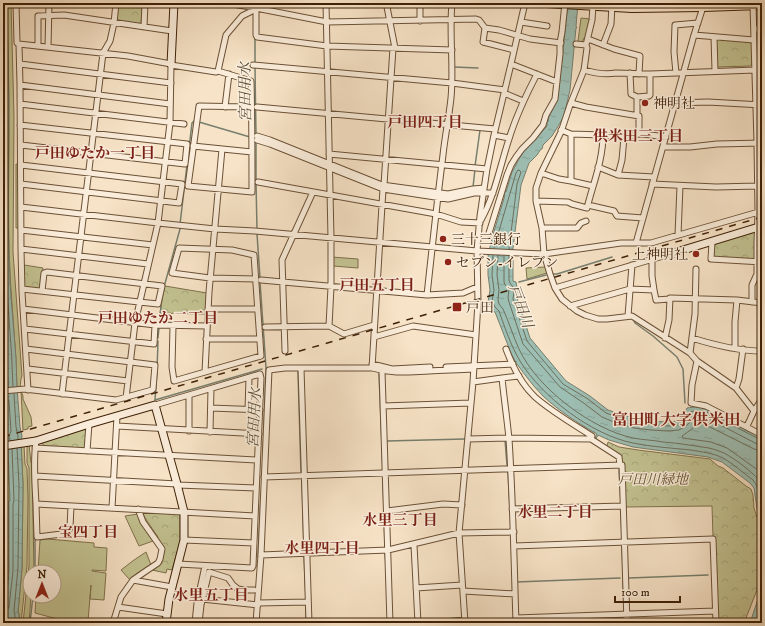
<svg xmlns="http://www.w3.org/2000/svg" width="765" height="626" font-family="'IM FELL DW Pica','Noto Serif JP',serif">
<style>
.grass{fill:#c3c291;stroke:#80714c}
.park{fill:url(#park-crowns);stroke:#80714c}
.water{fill:url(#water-ripples);stroke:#777f6e}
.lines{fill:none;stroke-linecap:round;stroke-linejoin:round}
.shore{stroke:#6e6f5c;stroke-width:1}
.stream{stroke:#777f6e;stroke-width:1.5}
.street-casing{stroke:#6c5136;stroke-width:7}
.secondary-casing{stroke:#3e2006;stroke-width:9}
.primary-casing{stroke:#3e2006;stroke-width:10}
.street{stroke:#faeddb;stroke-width:5}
.secondary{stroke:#faeddb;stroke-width:7}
.primary{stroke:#f7e3c7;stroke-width:8}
.rail{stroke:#3e2006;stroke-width:1.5;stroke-dasharray:7 7;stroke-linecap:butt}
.poi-dot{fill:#8f2418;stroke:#faeddb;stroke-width:1.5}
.labels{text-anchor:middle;stroke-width:3;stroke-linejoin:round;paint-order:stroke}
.poi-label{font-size:14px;fill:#3e2006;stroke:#faeddb;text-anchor:start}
.park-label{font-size:14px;font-style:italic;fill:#665130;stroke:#faeddb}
.water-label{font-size:15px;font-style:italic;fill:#5a4f3a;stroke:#faeddb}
.neighbourhood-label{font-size:15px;font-weight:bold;fill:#7a1f14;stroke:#faeddb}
.quarter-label{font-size:16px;font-weight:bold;fill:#7a1f14;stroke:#faeddb}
</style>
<defs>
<pattern id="park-crowns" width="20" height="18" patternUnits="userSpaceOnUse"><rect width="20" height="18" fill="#c3c291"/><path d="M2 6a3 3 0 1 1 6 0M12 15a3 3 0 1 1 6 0" fill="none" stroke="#a9a67c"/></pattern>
<pattern id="water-ripples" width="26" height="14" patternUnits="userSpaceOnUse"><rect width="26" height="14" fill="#9dbeb3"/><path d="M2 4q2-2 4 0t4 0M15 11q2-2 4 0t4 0" fill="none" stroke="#88a398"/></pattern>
</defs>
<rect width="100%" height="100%" fill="#f7e3c7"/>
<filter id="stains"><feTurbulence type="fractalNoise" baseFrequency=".005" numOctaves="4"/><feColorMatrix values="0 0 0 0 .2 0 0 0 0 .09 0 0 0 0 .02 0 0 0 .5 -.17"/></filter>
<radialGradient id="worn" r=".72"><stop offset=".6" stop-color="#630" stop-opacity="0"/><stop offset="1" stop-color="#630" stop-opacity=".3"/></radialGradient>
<path class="grass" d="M7,3H11L14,116L13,252L22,376C20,380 21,384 20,387H17C16,341 10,295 9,248C8,208 9,168 9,127C9,86 7,44 7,3Z
M581,18L591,19L586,39L584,38L581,44L578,41Z
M16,164H19V228H16Z
M332,257L358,259V268L333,266Z
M545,267L547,273L527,279L526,268Z
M21,391L23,396V399L31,417L32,426L28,427V429L23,430Z
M29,444L31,463H32L34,572H30V596H31L29,623H23L29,565V468L27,463V445Z
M24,445L25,464L27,468L28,499L27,566L21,623H19V614L18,612L22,568L23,484L21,446Z
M8,448L10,501H9V571L3,623L4,501H7L5,449Z
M138,514L139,520L153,541L139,546L125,516Z
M48,539L94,543V547L107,548L106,571L92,570V571L106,573L104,600L90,599L91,585L88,621C78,626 47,616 35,613L36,596H54V572H38L40,540Z
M146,552L151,565L136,574L130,580L121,570L134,560Z"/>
<path class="park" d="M118,3H143L141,23L140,24L118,21L116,19Z
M716,39L749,42L752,44V64L750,66L717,67Z
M752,232L755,233V257L753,259L715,258L713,256L714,245L715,243Z
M24,265L43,268L41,288L39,289L25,287L24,286Z
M165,286L207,293L205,314L160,313L163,294Z
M84,429L86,430L85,447L84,448L44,446L42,443L43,441Z
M608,442L619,447L638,450L710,459L718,466L723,468L746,486L751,489L753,495L754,508L762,532V566L758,578L757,590L744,623H718L715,537H713L712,506L625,507L624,463L621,461V456L607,446Z
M145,512L180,514V541L172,570L167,569L166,573L152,570C179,555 152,532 143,514Z"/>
<path class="water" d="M3,3H7L9,96L8,220L9,249L10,284L16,358L17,387L20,427L22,436L21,442L23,484L22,568L18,612L19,614V623H4L9,571V501H10L8,448L5,436L7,431L3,370Z
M568,3H578L576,26L577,28H576L570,90L564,116L560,123L552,136L543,145L542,149H541L537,155L529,163L521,185L513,248V281L516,282L518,294L517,298L530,338L566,381L590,396L608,410L636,419L652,421L668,422L677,421L682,418L687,408C694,407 699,406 706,408L762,437V523L757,509L754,488L750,483L722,462L708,457L633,447L609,440L598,435L596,439L595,438L597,434C578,423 559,411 543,396C533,386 525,375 517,364L515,365V364L516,363L511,353L495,312L492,311L488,302L490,290L488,275V256L492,238L505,195L503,194L504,191L506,192L512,172L519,159L524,151L547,126V123H546V122H548L549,116L553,109H552L553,107H554L558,95Z
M762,573V623H750L758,599Z"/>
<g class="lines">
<path class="shore" d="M3,21C4,57 5,92 5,128C5,169 4,209 5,250C6,295 12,341 13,387
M494,248L516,173L518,170H519L521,172L517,184L509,249
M493,255L492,275L494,290L492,301L495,307L499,311C505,328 511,346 520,361C542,397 592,435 633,443C652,447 672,448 691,450C702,452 713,453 723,458C734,464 743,473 753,480C761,489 758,500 762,512
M498,255L497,275L499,290L498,300L499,304L503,309C509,322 513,336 519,349C537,388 591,429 633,438C643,440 653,440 663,442C679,443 694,446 709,448C714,449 719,451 724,453C734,458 757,475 762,484
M504,256V282L505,285L509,289L508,298L509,302L523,344L560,387L585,404L602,417L614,422L634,428L651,430L668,431L679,430L686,426L690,422L693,416H700L707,418L757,444L762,445
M509,256V280L510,283L513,287L514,292L513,299L527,341L563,384L588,399L606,413L635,423L651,425L669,426L678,425L684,422L686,419L690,412C697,410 702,410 709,413L759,439L762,440
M3,304L7,358L8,387
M14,394L16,427L18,436V439
M3,397L7,398L9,401L11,431L9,436L10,440
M762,451L754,449L700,422H697L692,429L682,436L683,438L711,442L727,448L762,473
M3,611L7,610L9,607L13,571V504L14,500L12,449
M15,623V616L14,611L18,568L19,484L17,448"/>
<path class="stream" d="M255,37V63
M255,67L256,135
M454,67L478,68
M199,122L250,137
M256,141V183L257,229
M475,166L480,130
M473,187L475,169
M180,224L192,123L194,121
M257,234L260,278
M553,274H557L612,257
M260,282L266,368L262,484
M519,282L546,275
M164,287L180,229
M633,319L635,323L653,336L677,357L683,369L685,403
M158,338L161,306
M158,341L157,371L155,400L262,369
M316,366H370
M298,372L301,472
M379,374L383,470
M505,440L507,465
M387,441L465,439
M619,470L621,503
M508,472L510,509
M383,477L385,547
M302,479L304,550
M621,510L622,539
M622,546L623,568
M385,553L386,565
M304,556L306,599
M258,557L261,495
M35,572V540
M629,578L708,575
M516,582L620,578
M623,582L624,597
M306,603V623
M31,619L47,623
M30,623L33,596"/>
<defs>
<path id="street" d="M16,3L17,43L19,44L20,85L21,249L22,292L28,390
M227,3L256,8L327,22L476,19L479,20L485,28L483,42L514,50
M326,3L331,238V287L329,326
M387,3V7L395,48
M593,6L592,20L586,45L587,48L584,70L570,105L561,132L541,173L536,188V201L542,228L544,254L550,274L555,288L562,299L577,311L585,315L598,319H607L632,316L690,353L697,361L736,388L754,411L762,399
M256,8V35L257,37L327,46L452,50
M420,21V3
M521,22L547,26
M144,27L145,3
M485,28L499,30L530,39L561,43
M754,29H762
M694,35L754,40
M714,37L715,71
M588,39L614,49L640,56L639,74
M19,44L128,56L171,64L170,123L158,223L135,323L126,398
M576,44L586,45
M603,45L611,24L612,4
M38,46V16L64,15L172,31
M48,47L49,3
M20,64L171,83
M511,64L557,82
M171,65L216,72L218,71L226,35L242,16L252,11V7
M253,65L452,83L505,90
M584,70C594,73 605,75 616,73L650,74L755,70
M218,71L251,81C252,118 252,155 252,192L188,186L199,106L252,107
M630,73L631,94L637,97L649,96L650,95V74
M676,73L674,52L675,25L698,23
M20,85L170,104
M504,93L523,101
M637,97V115
M675,103L708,102L762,105
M20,104L184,124
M225,107L229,74
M257,107L495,129
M20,125L187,144L185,164L21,145
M561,130L571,134L603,135L624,137L639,134V116L586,107L571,103
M571,134V181
M639,134H643L666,137
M494,135L509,138
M257,136L270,140L382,185L448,194L473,189L484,188
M257,140L270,144L383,189L448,199L474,193H493
M193,146L252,152
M663,147H690L717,144L762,143
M329,154L487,169
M21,165L182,184L179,203L21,184
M598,167L618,175L654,177
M541,173L559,179L571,181L593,186
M618,175L622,160L624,137
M258,182L436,214L461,222L480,223
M652,184L716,187L758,186
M536,201L568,202L572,204L587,208C593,184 603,160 603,135
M588,205L614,211L617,216L643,218
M21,207L158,223L215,229L255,231L477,251L544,254L621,243H651L762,211
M481,220C495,195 500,166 509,139C516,116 526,95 537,74
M542,228H577L581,223L586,221
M21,230L153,245
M489,233L507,175L511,165L516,157L522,149L533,138L543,125L546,115L555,99L560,54V43L562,32L565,3
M678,235L680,186
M712,242L711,259L762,262
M636,243L694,35L703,7
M21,249L148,264
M261,280L427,295L463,293L477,287
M555,288L670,254
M22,289L139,302L158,304L162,286L47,272L44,273L42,291
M654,290L656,300L670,299
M427,295C432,249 437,202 443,155C445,136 449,117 451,98C454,66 449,34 452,3
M752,302V285L757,274V243L758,212L757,143L753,5
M570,306L630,289L654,290L652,276V259
M23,309L155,325L154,344L25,329
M208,309H257
M628,316L632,265
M155,325L207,326
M173,326L172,367L174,381L261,356L254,255L232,250L179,248L172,273L210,278L256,279
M265,327L329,326L344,334L374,325
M374,337L413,326L476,335
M665,338L669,320L670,298L737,300L762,303
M692,338C714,345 739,351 762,351
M206,339H260
M735,348V322L737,300
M506,349C512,365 522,385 535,397C552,412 573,424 592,436L591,439
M285,351L282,260L313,192
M690,353L695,314L696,269
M697,361L692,385L691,403L706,406L762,435
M372,364L392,369L430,367
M446,367L513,364
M301,368L309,623
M372,368L383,189L384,185L393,48
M28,369L128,381
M382,371L390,623
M205,372L209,292L222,149
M502,378L519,376
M473,382L502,378C504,398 507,418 509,439C513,500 514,562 516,623
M736,388L739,379L743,349
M3,391L25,389L116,400L152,390L153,389L155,365L26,349
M62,394L103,53L110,41L114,23L116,3
M155,405L260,374L261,378L253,566L252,568L178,564
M383,406L471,403
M211,408L260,410
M248,410L249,378
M117,426L259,434
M747,426L754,411
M189,431V395
M210,432L211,389
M468,439L508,438L591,439L619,457L620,465
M36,441C33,461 35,483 36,504L255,516
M35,448L257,460
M87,451L89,424
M35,476L177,484
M264,477L622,465L627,623
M178,485L256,488
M36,504L37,537L62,534L69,530L70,528L71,506
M112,508L117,416
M512,509L623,506
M387,511L443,504L462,505
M184,540L254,543
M414,545L418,623
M514,546L713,539L716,623
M261,555L388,550L459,533L514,532
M133,580L172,587
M416,588L462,585
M463,591L515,594
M202,599L258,605
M258,603L308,602
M118,607L167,614
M516,618L715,611
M113,623L121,597L133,580L146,571L158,563L160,559L162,549L143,522L138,509
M195,623L197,603L205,566
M199,623L201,605L209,572L228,578L233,585L238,589L244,590H254
M256,623L261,555L269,370L285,368H372C393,374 407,372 429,371C443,370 458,370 473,369
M432,623L465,620
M465,623L459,533L473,382L476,335L478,302L477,251L480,216L487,169L494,135L511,64L525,3"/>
<path id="secondary" d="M171,64L174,3
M670,254L762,226
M3,446L36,441L89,424L155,405L177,484L184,512V540L169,599L166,623"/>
<path id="primary" d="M546,3L632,8L703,7L762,5"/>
</defs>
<use href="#street" class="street-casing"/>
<use href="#secondary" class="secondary-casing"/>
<use href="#primary" class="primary-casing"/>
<use href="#street" class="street"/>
<use href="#secondary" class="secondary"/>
<use href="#primary" class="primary"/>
<path class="rail" d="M3,437L762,217"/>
</g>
<g class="poi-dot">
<circle cx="645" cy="103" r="4"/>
<circle cx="443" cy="239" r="4"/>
<circle cx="696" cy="254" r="4"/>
<circle cx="448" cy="262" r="4"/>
<rect x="452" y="302" width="10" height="10" rx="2"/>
</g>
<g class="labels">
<g class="poi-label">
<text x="653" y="108">神明社</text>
<text x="451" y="244">三十三銀行</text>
<text x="688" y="259" text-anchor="end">上神明社</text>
<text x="456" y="267">セブン-イレブン</text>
<text x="466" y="312">戸田</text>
</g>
<g class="park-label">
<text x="653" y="484">戸田川緑地</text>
</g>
<g class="water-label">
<text transform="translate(245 92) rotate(-91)" y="5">宮田用水</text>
<text transform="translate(521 306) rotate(70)" y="5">戸田川</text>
<text transform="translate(254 418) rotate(-87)" y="5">宮田用水</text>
</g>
<g class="neighbourhood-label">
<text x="425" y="127">戸田四丁目</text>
<text x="638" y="141">供米田三丁目</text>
<text x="95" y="158">戸田ゆたか一丁目</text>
<text x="377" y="290">戸田五丁目</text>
<text x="158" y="323">戸田ゆたか二丁目</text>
<text x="555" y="517">水里二丁目</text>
<text x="400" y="525">水里三丁目</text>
<text x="88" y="537">宝四丁目</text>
<text x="322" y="553">水里四丁目</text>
<text x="211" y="600">水里五丁目</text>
</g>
<g class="quarter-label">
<text x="676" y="425">富田町大字供米田</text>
</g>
</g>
<rect width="765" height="626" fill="none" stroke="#f7e3c7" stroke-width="16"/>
<rect x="4" y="4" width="757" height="618" fill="none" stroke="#3e2006" stroke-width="2"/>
<rect x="8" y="8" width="749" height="610" fill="none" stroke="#3e2006"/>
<g transform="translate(42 584)"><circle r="19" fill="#faeddb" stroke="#af9b86"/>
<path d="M0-3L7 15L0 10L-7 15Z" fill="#8f2418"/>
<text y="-6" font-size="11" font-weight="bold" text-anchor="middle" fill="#3e2006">N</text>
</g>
<path d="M615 596v6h65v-6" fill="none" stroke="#3e2006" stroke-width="2"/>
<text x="621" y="596" font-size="12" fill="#3e2006" stroke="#faeddb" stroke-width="3" paint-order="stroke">100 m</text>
<rect width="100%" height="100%" filter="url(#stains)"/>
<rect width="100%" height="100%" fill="url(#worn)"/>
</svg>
